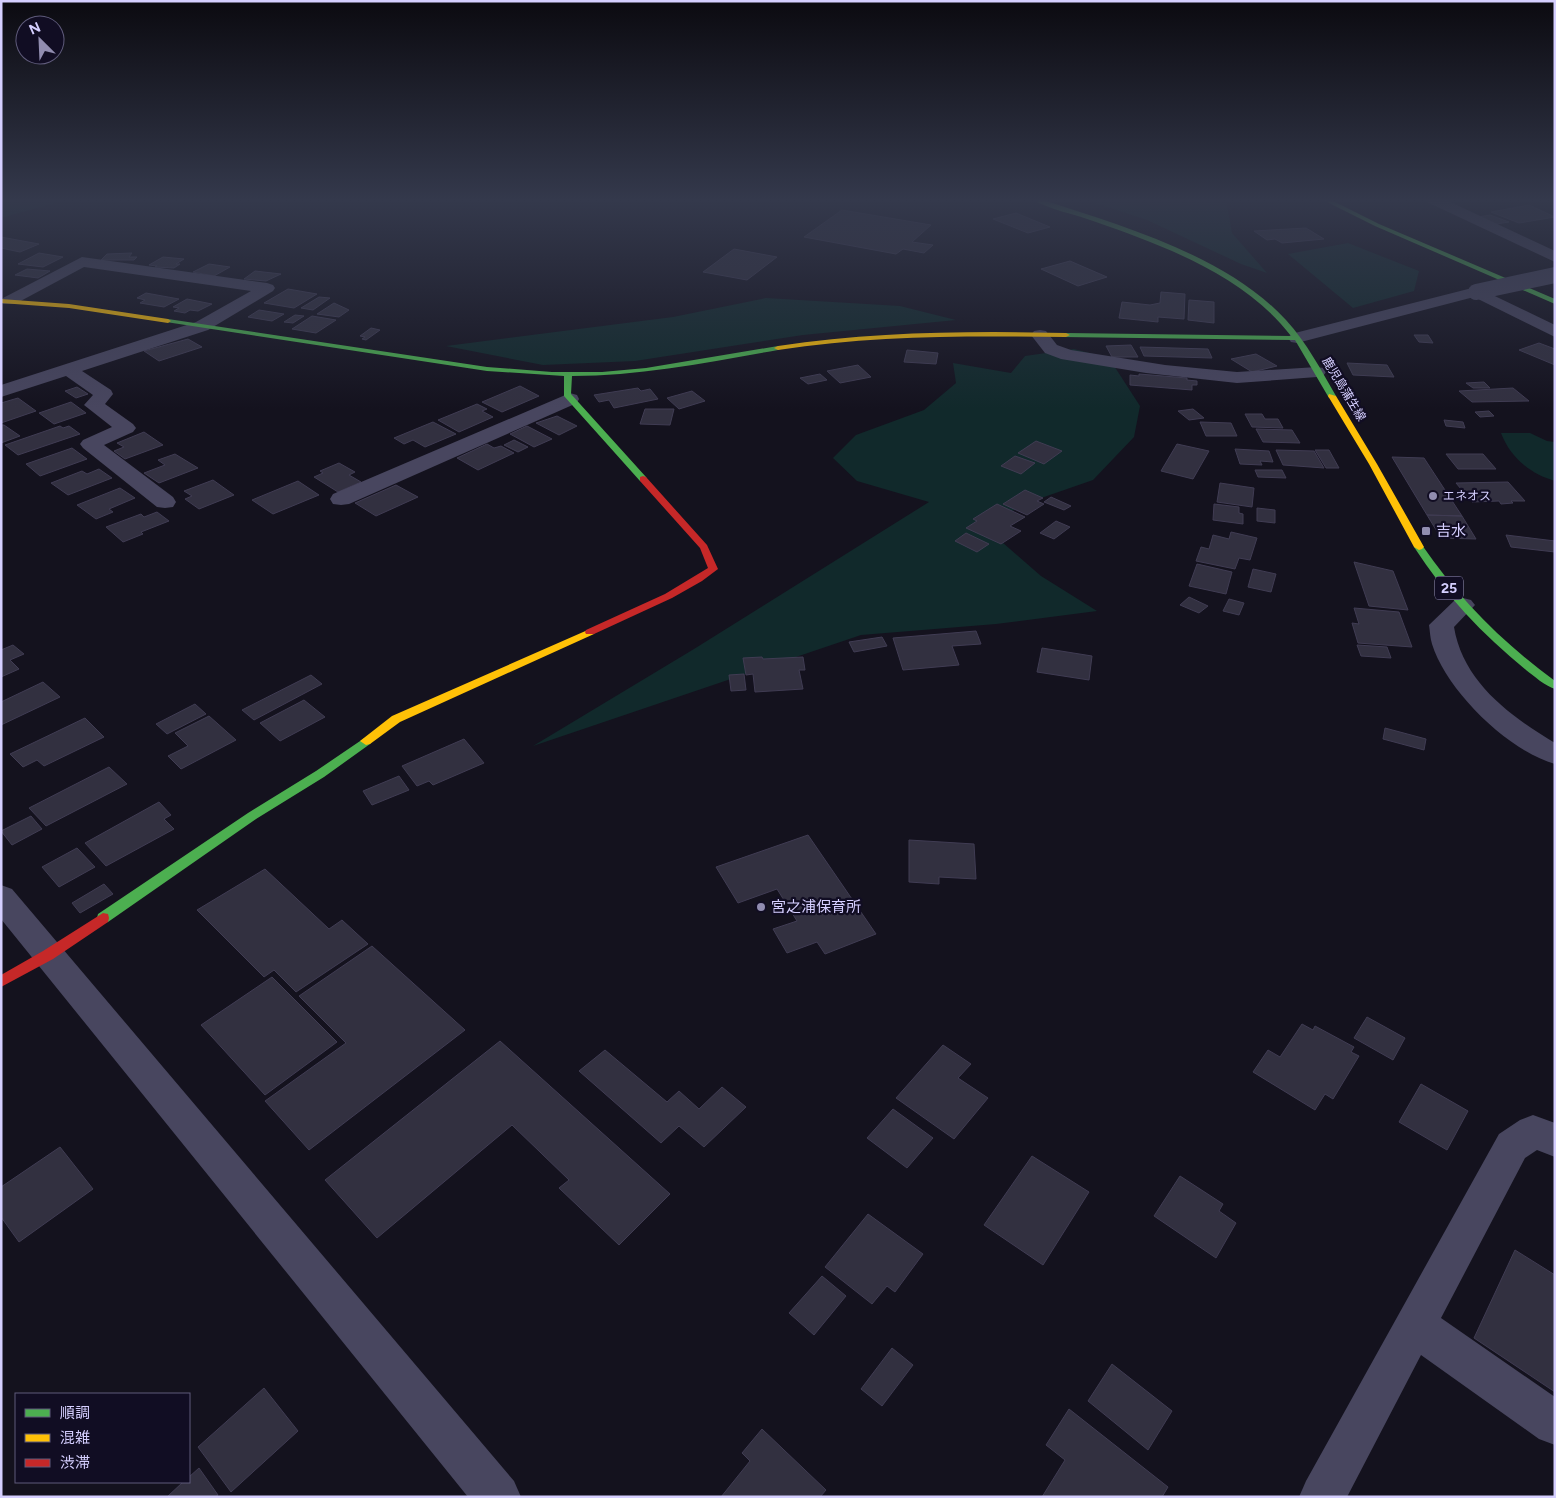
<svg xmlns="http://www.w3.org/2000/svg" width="1556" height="1498" font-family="Figtree,'Noto Sans JP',sans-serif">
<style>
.green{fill:#11292b}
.building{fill:#323040;stroke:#403c53}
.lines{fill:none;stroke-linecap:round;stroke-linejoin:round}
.street{fill:#48465f;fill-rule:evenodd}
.fast{fill:#4caf50;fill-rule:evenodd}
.slow{fill:#ffc107;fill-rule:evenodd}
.jam{fill:#c62828;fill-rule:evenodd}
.street-bridge{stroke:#48465f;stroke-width:16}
.poi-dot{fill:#918db0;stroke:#110d23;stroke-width:2}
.labels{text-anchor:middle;stroke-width:4.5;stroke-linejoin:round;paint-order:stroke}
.far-street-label{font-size:12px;fill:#d5cfff;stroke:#110d23}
.far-poi-label{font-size:12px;fill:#d5cfff;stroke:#110d23;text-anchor:start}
.shield{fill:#110d23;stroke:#9a95bd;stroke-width:1}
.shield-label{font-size:14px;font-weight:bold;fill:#d5cfff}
.poi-label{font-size:15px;fill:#d5cfff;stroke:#110d23;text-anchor:start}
</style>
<rect width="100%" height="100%" fill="#14121e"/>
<path class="green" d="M1,199H69L1,218Z
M1083,199H1226L1232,233L1267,273L1241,264L1147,220Z
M1348,243L1419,271L1414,291L1353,308L1288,254Z
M766,298L900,306L956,320L803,335L635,361L543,365L446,346L673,317Z
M1074,349L1109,358L1140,406L1134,437L1093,480L1021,505L987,529L1041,576L1097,611L996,624L861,635L533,746L694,649L929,502L857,481L833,458L856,435L924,410L956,383L953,363L1011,373L1025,356Z
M1501,433H1530L1547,441L1555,442V481C1530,474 1510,457 1501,433Z"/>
<path class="building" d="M1529,205L1555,217L1519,223L1491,212Z
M842,210L931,225L912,242L933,245L924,253L903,249L896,254L804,237Z
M1016,213L1050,227L1028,233L993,219Z
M1490,215L1509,222L1496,224L1478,217Z
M1306,228L1324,239L1282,243L1275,239L1267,240L1254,231Z
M1,237L39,244L20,252L1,248Z
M734,249L777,257L747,280L703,272Z
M39,253L63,257L43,267L18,264Z
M132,253L129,257H137L134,260H101L107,254Z
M163,257L184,259L176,264H180L174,268L155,267L157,266L149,265Z
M1070,261L1107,277L1078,286L1041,269Z
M209,264L230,267L214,276L193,272Z
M27,269L50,271L38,278L15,275Z
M255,271L281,274L266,281L244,279Z
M288,289L317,294L294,308L264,303Z
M1161,292L1185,294L1184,319L1158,317V322L1119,318L1122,302L1150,305L1160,303Z
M146,293L179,299L164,307L140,303L145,300L137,298Z
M319,297L330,298L313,310L301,308Z
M187,299L212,304L198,311L190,310L185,313L174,311L179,308L173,307Z
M1189,300L1214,302V323L1188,320Z
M334,303L349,310L339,317L317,314Z
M259,310L284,314L272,321L248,317Z
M295,315L304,316L293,323L284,322Z
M312,316L336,320L316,333L292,329Z
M371,328L380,330L366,340L362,339L365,337L360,336Z
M1414,335H1428L1433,343L1419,342Z
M188,339L202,347L159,361L144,351Z
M1539,343L1555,349V365L1519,350Z
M1131,345L1138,357H1112L1106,346Z
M1140,347L1208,349L1212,358L1144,356Z
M907,350L938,353L936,364L904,362Z
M1256,354L1277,366L1252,372L1231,359Z
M1347,363L1387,365L1394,377L1353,375Z
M858,365L871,377L840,383L827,371Z
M820,374L827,380L808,384L800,378Z
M1139,374L1187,378V380L1197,381V385H1192V390L1130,385V375L1139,376Z
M1484,382L1490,388H1473L1466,383Z
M520,386L539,396L502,412L482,402Z
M77,387L88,394L76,398L65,391Z
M638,388L641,391L650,389L658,399L614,408L609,400L599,402L594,395Z
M1513,388L1529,401L1472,402L1459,391Z
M692,391L705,401L679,409L667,398Z
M18,398L36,411L1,423V403Z
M71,402L86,413L54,424L39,413Z
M477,404L487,409L482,411L493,417L459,432L438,420Z
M645,409H674L670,425L640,424Z
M1193,409L1204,418L1189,420L1178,411Z
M1489,411L1494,416L1480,417L1475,412Z
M1245,414H1262L1265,419H1278L1283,428L1252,427Z
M557,416L577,426L559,435L536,423Z
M1444,420L1463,422L1465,428L1446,426Z
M433,422L456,434L425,447L413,440L404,444L394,438Z
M1200,422L1231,423L1237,436H1206Z
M1,425H4L20,436L1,443Z
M60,426L63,428L69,426L80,434L18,455L5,445Z
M527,426L552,439L534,447L510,434Z
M1256,429L1292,430L1300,443L1263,442Z
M144,432L163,445L125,459L114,451L124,447L117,443Z
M514,440L528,447L518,452L504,445Z
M1036,441L1062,451L1044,464L1018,453Z
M487,444L494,448L501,446L514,453L478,470L457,458Z
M1177,444L1209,451L1193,479L1161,471Z
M72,448L87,459L40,476L26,464Z
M1235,449L1269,451L1273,462L1260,461L1262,465L1240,464Z
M1276,450L1314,451L1324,468L1283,465Z
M1315,450H1329L1339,468H1326Z
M175,454L198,468L159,483L144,473L165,465L158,460Z
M1446,454H1483L1496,469H1458Z
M1015,456L1035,463L1021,474L1001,466Z
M1392,457L1424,458L1462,516L1427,515Z
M339,463L355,472L349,475L361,482L338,492L314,477L323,473L320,471Z
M99,469L112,478L68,495L51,483L82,471L87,474Z
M1255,470H1282L1286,478L1258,477Z
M213,480L234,495L199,509L185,499L192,496L184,491Z
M298,481L319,495L273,514L252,500Z
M1508,482L1525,501H1511L1513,503L1501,504L1499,501L1472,502L1456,483Z
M1220,483L1254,488L1252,507L1217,502Z
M396,485L418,497L376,516L355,503Z
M120,488L135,498L109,509L113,512L96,519L77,505Z
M1025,490L1043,498L1037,501L1044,504L1027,515L1003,504Z
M1051,497L1071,506L1064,510L1044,502Z
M997,504L1025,517L1010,526L1021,531L1001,544L966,528L977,521L973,519Z
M1214,504L1239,507V513L1243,514V524L1213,520Z
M1257,508L1275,510V523L1257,521Z
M157,512L169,521L141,532L143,534L123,542L106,527L141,514L144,517Z
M1427,515L1462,516L1476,539L1441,538Z
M1056,521L1070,527L1054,539L1040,533Z
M1231,532L1257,538L1250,560L1239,558L1235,569L1196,561L1201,547L1209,549L1213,535L1229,539Z
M966,533L989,544L977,552L955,541Z
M1506,535L1555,541V552L1511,547Z
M1354,562L1393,571L1408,610L1369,606Z
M1197,564L1232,572L1226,594L1189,586Z
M1253,569L1276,574L1271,592L1248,587Z
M1189,597L1208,606L1199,613L1180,605Z
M1229,599L1244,603L1239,615L1223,611Z
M1354,608L1399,612L1412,647L1358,643L1352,623L1359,624Z
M976,631L981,644L952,646L959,665L903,670L893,638Z
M882,637L887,646L854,652L849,642Z
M13,645L24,654L10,660L19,669L1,677V650Z
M1357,645L1387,647L1391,658L1361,656Z
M1042,648L1092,656L1089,680L1037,672Z
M762,657L763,659L803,657L805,670H799L803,689L755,692L753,674L746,675L743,658Z
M744,674L746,690L731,691L729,675Z
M311,675L322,684L254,720L242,710Z
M43,682L60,697L1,725V702Z
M304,700L325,717L280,741L260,723Z
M195,704L206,714L167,734L156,724Z
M209,716L236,740L181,769L168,756L188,746L175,733Z
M85,718L104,737L44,766L37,760L23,767L10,754Z
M1385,728L1426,739L1424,750L1383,739Z
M464,739L484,763L433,785L429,781L417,786L402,766Z
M109,767L127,784L46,826L29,808Z
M399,776L409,790L372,805L363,791Z
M159,802L171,815L164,819L174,829L106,866L85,843Z
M31,816L42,829L12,845L1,831Z
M808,835L876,934L825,954L817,942L787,953L773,929L797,921L777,889L738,903L716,867Z
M909,840L974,844L976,879L939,877V884L909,882Z
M77,848L95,867L59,887L42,867Z
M265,869L329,929L342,920L368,944L296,992L274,970L264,977L197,910Z
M104,884L113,894L80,913L72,903Z
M372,946L465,1030L309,1150L265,1101L346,1043L299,996Z
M272,977L337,1042L265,1095L201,1025Z
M1367,1017L1405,1038L1393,1060L1354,1038Z
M1302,1024L1313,1030L1315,1026L1354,1047L1351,1052L1359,1056L1333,1099L1325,1094L1315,1110L1253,1072L1268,1050L1280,1057Z
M500,1041L670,1194L619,1245L559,1188L569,1180L512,1125L377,1238L325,1180Z
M943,1045L971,1064L958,1078L988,1098L954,1139L896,1098Z
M605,1050L667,1102L679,1091L699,1109L722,1087L746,1107L704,1147L679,1126L661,1143L579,1071Z
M1421,1084L1468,1111L1447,1150L1399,1122Z
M893,1109L933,1138L907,1168L867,1138Z
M60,1147L93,1189L19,1242L1,1217V1187Z
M1032,1156L1089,1192L1043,1265L984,1225Z
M1180,1176L1223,1204L1219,1211L1236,1223L1216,1258L1154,1216Z
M868,1214L923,1254L895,1292L887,1286L872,1304L825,1267Z
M1515,1250L1555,1275V1392L1474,1338Z
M822,1276L846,1296L814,1335L789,1313Z
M892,1348L913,1365L882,1406L861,1389Z
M1112,1364L1172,1411L1148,1450L1088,1401Z
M264,1388L298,1431L231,1492L198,1447Z
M1069,1409L1168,1487L1162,1497H1042L1065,1460L1046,1445Z
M762,1429L826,1490L820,1497H721L750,1461L742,1453Z
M199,1468L218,1495L215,1497H167L183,1482H189V1477Z"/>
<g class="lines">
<path class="street" d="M1425,199H1444L1555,251V262L1427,202Z
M82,257L267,283L273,285L275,288L273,291L208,330L82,371L111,390L113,394L105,404L133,424L136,428L133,432L104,445L173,497L176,502L173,507L165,508L157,507L83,448L80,444L83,440L112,427L84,405L93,395L66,376L1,397V385L196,322L251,291L84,267L15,304H3L1,302L3,298Z
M1476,287L1555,325V337L1474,297L1297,343L1291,342L1288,338L1291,334Z
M1040,330L1046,331L1057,345L1071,350L1165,365L1237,372L1317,367L1323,368L1326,372L1323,376L1317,377L1237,383L1146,373L1061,359L1045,353L1031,335L1034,331Z
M570,393L577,395L579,399L577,403L349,504L341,505L333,504L330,499L333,494Z
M1463,598L1471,600L1475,605L1454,627C1463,682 1510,716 1555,743V764C1508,751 1446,690 1432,644C1430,638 1430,631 1429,625L1455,600Z
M1,885L12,889L514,1481L521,1497H468L1,919Z
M1533,1115L1555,1123V1157L1537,1150L1525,1158L1441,1318L1555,1397V1445L1539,1439L1421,1355L1347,1497H1299L1306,1481L1499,1134L1520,1120Z"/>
<path class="fast" d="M1031,199H1040C1122,226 1226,255 1286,320C1307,343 1321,370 1336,396L1329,398L1295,340L1063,337V333H1066L1291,336C1245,276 1165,246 1096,222C1075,214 1050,210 1031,199Z
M1321,199H1329L1379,224L1555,299V304L1375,226Z
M168,319L487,367L552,372H602L646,368L778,346L782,348L778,350C710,362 641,376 572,376L571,394L646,477L647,479L643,482L640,481L564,396V376L487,371L166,322V320Z
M1419,544L1422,545C1459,599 1502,642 1555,681V689C1545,686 1534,676 1526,670C1482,634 1445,595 1414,547Z
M366,737L370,738L372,741L370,744L324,777L256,819L108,922L103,923L98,922L97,918L98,914L248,813L316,771Z"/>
<path class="slow" d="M1,299L69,304L168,319L171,321L168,323L69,308L1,303Z
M994,332L1066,333L1070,335L1066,337C969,336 874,335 778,350L774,348L778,346C850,335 921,332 994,332Z
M1329,394L1336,396L1377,464L1424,547L1422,549L1419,550L1414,547L1369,464L1328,396Z
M590,629L594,630L595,632L594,634L400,722L370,744L366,745L360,741L392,716Z"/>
<path class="jam" d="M643,476L646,477L707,545L718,569L702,581L672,598L594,634H586L585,632L586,630L665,594L708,568L700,548L640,481V477Z
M103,913L108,914L109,918L108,922L53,959L1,987V975L43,951Z"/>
<path class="street-bridge" d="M1476,292L1555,275"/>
</g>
<linearGradient id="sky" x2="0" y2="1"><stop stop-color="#0b0a10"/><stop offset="0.49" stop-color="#34394c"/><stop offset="1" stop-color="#34394c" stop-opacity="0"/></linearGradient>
<rect width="1556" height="409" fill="url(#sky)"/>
<g class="poi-dot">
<circle cx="1433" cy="496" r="5"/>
<rect x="1421" y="526" width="10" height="10" rx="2.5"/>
<circle cx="761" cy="907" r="5"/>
</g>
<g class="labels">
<g class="far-street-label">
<text transform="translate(1344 389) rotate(59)" y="4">鹿児島蒲生線</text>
</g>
<g class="far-poi-label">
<text x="1443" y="500">エネオス</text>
</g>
<rect class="shield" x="1435" y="576.5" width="28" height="23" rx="4"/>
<g class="shield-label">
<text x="1449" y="593">25</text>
</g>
<g class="poi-label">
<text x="1436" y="536">吉水</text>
<text x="771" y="912">宮之浦保育所</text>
</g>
</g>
<rect width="1556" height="1498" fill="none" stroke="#d5cfff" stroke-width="5"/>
<rect x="15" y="1393" width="175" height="90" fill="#110d23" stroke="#5f5b7b"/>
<rect x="25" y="1409" width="25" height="8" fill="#4caf50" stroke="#5f5b7b"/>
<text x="60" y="1418" font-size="15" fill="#d5cfff">順調</text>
<rect x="25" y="1434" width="25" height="8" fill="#ffc107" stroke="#5f5b7b"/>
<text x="60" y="1443" font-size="15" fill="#d5cfff">混雑</text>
<rect x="25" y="1459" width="25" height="8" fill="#c62828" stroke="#5f5b7b"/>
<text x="60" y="1468" font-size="15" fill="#d5cfff">渋滞</text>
<g transform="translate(40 40) rotate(336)"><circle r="24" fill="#110d23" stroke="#5f5b7b"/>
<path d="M0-4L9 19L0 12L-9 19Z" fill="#918db0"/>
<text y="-8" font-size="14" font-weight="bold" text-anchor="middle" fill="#d5cfff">N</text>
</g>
</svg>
